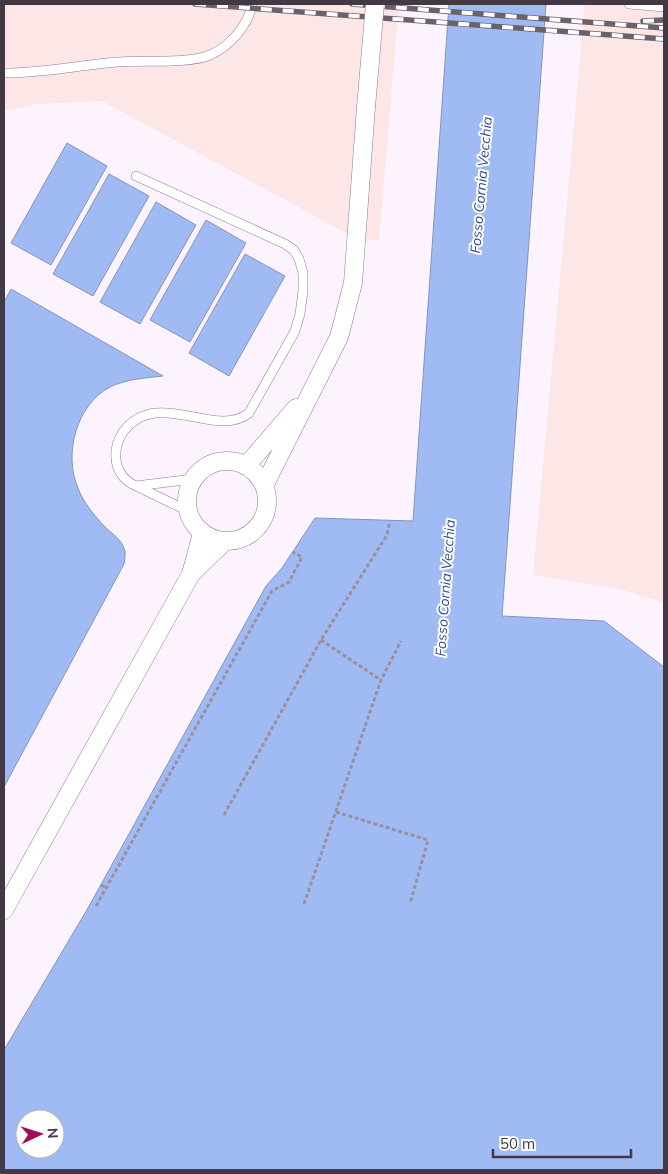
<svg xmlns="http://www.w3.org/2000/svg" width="668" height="1174" font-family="Mulish,sans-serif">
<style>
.industrial{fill:#fde7e6}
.water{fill:#a0bbf3;stroke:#8494be;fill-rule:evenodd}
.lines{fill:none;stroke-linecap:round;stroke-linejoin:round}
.lane-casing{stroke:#8f7b95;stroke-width:10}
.street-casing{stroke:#8f7b95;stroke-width:19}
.path{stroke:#99909b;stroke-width:3;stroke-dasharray:4 2.5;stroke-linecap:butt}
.lane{stroke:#fff;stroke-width:9}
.street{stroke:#fff;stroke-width:18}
.rail-casing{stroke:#6a616c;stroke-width:5.5}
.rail{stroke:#fff;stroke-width:4;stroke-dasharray:11;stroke-linecap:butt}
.street-bridge-casing{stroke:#8f7b95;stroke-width:19;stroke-linecap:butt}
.street-bridge{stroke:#fff;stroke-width:18}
.labels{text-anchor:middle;stroke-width:4;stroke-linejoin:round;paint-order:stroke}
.water-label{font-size:14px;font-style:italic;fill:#304e90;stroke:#fff}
</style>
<rect width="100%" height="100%" fill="#fcf3ff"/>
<path class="industrial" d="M4,4H399L379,240L361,241L102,101L36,104L4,111Z
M585,4H664V603L621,589L533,575Z"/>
<path class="water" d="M449,4H546L502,616L604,621L664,667V1170H4V1050L88,908L266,586L282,568L315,518L413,521ZM25,1119H55V1149H25Z
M67,143L107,166L51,265L11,243Z
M109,174L149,196L93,296L53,274Z
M156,202L196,225L140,324L100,302Z
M206,220L246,243L190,342L150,320Z
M245,254L285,276L229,376L189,353Z
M11,289L163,376C145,378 127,379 110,387C77,404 63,454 78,488C83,502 94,515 104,526C112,534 123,540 125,552C125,556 125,560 124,564L4,787V302Z"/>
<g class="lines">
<defs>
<path id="lane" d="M629,4L664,7
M4,73C42,73 80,65 118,62C144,60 188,64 210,55C229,47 249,25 252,4
M136,176L285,244L294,250L299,259L303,273V291L300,314L295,331L249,413C215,440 157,386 123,432C116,443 114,453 117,465C120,476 127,482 136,486
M188,511L136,486L193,479"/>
<path id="street" d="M187 501a40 40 0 1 1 80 0a40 40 0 1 1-80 0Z
M246,466L296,408
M264,486L339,337L353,283L366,107
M192,573L224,542
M4,910L191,574L202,533"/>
</defs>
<use href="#lane" class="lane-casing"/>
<use href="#street" class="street-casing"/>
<path class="path" d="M321,640L381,680
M336,812L428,840L410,904
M224,815L321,640L387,535L390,521
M101,885L107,888
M304,904L381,680L401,641
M96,906L272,591L289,582L302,557L293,552"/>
<use href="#lane" class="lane"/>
<use href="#street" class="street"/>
<defs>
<path id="rail" d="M195,4L664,39
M352,4L664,28
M643,21L664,20"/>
</defs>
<use href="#rail" class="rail-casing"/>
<use href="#rail" class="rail"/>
<defs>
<path id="street-bridge" d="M366,107L375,4"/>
</defs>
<use href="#street-bridge" class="street-bridge-casing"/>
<use href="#street-bridge" class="street-bridge"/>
</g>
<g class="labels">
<g class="water-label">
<text transform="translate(481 185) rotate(-85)" y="5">Fosso Cornia Vecchia</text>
<text transform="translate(445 588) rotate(-86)" y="5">Fosso Cornia Vecchia</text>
</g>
</g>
<rect width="668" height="1174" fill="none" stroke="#423944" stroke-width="10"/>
<g transform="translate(40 1134) rotate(86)"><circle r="24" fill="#ffffff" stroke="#b3b0b4"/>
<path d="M0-4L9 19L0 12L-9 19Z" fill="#9f0d54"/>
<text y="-8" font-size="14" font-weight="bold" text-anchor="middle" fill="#423944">N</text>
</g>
<path d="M493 1149v8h138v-8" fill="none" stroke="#423944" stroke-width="2.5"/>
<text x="500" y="1149" font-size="15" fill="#423944" stroke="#ffffff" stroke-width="4" paint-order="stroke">50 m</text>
</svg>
